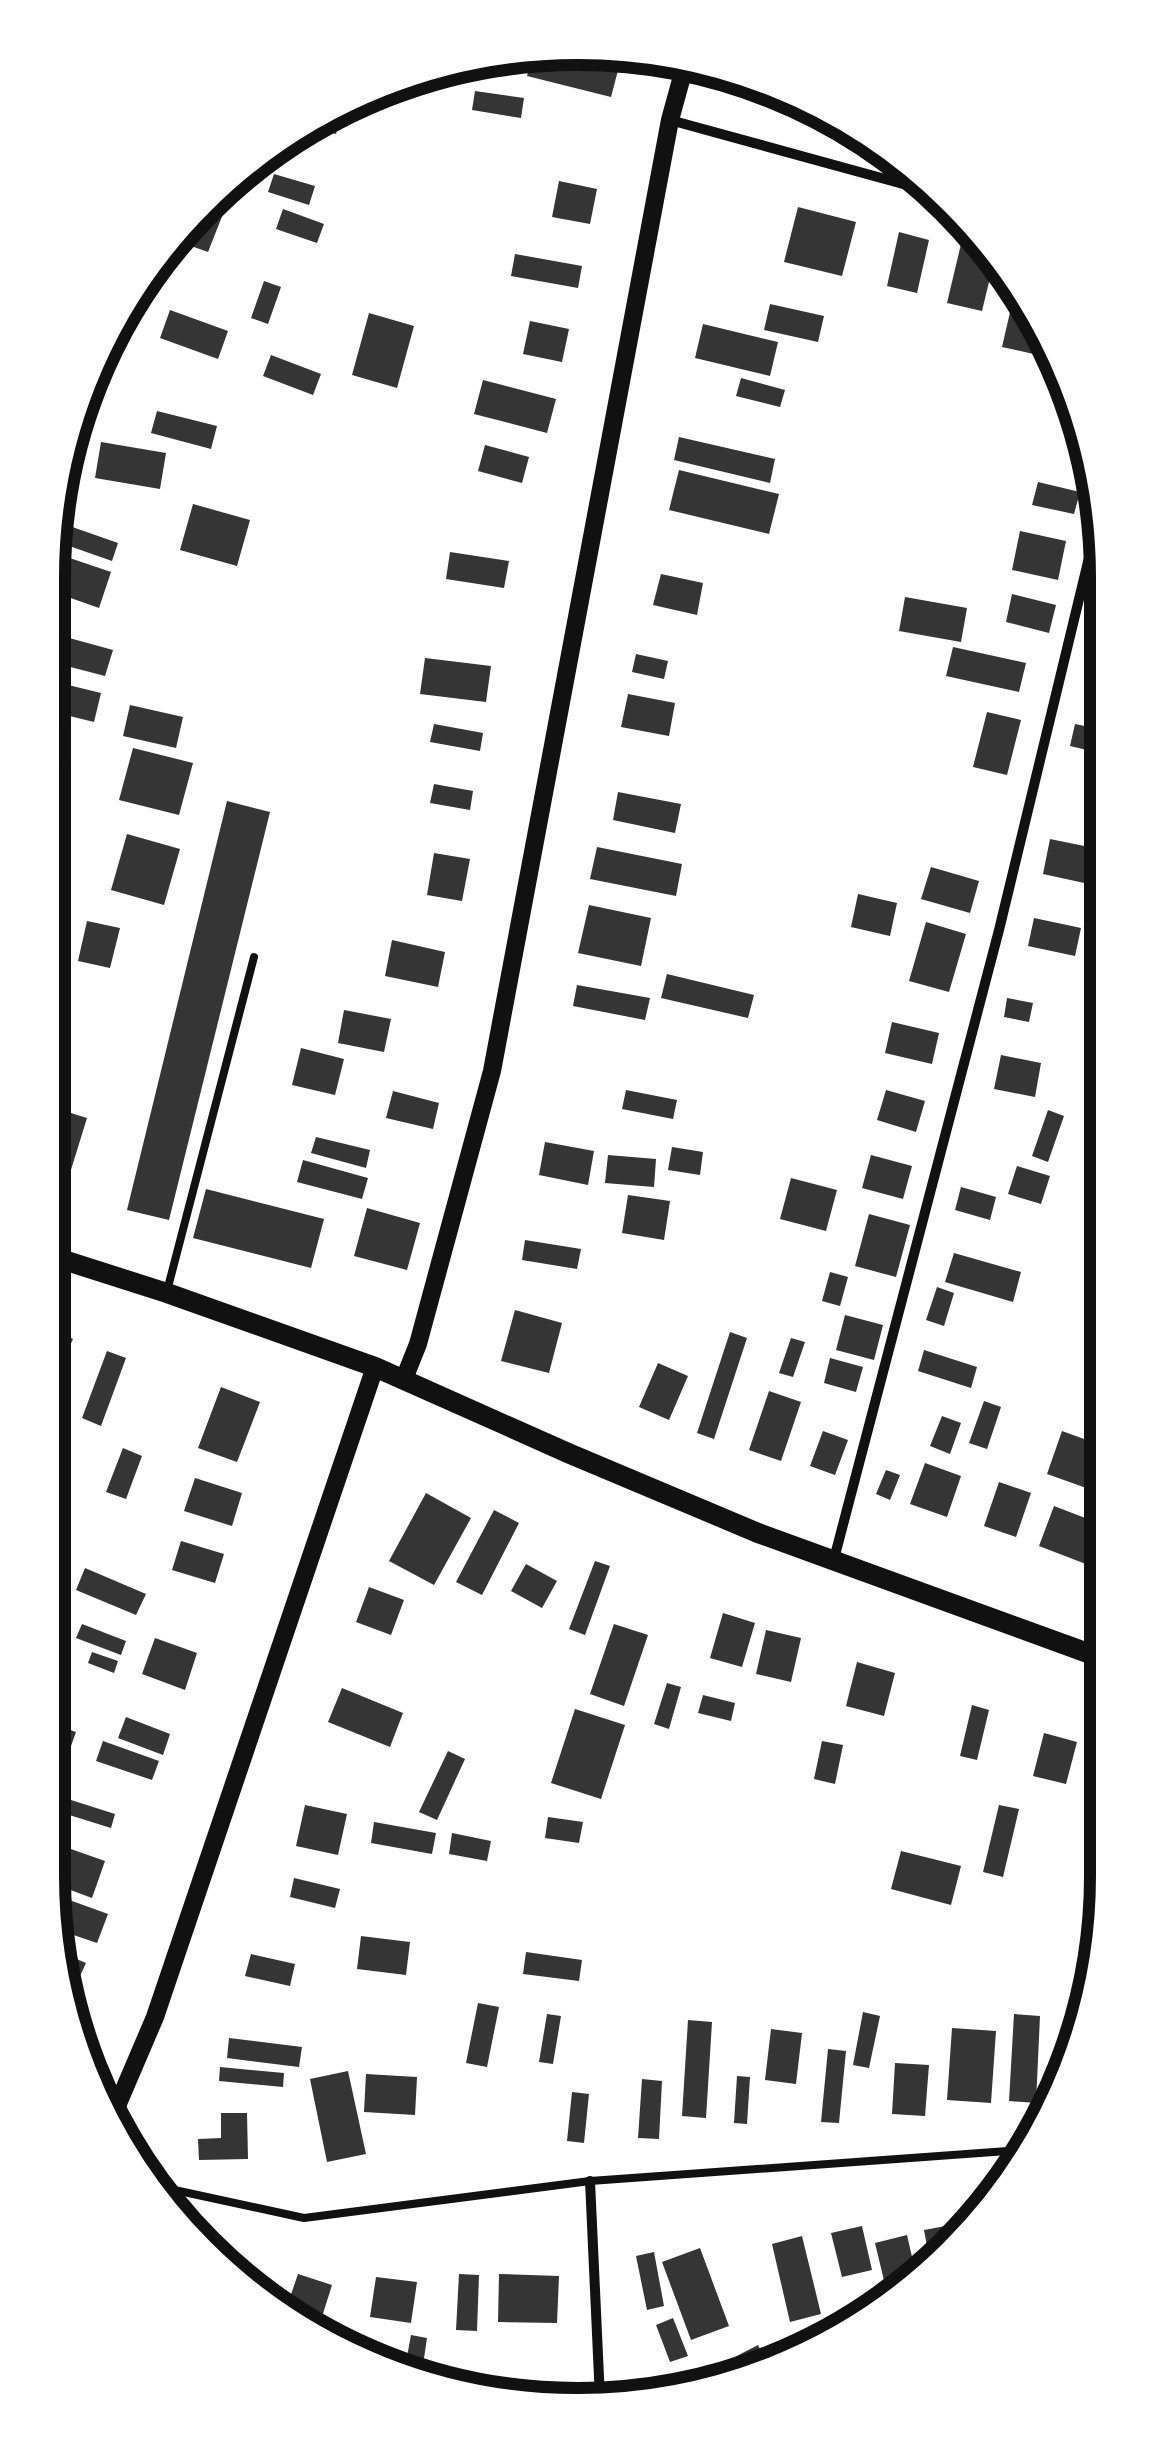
<svg xmlns="http://www.w3.org/2000/svg" width="1155" height="2453" font-family="'Times New Roman',serif">
<style>
.building{fill:#353535}
.lines{fill:none;stroke-linecap:round;stroke-linejoin:round}
.service{stroke:#111;stroke-width:8}
.minor{stroke:#111;stroke-width:10}
.tertiary{stroke:#111;stroke-width:18}
.secondary{stroke:#111;stroke-width:20}
.rim{fill:none;stroke:#111;stroke-width:12}
</style>
<rect width="100%" height="100%" fill="#fff"/>
<path class="building" d="M576,48L621,59L611,97L527,76L532,57Z
M750,82L780,88L797,98L795,107L747,95Z
M475,91L524,98L521,118L472,110Z
M343,109L336,134L315,128L330,117Z
M274,174L315,186L309,205L268,192Z
M559,181L597,189L590,224L552,217Z
M200,206L223,214L208,252L177,241Z
M798,207L856,222L842,276L784,262Z
M283,209L324,224L317,243L276,229Z
M899,232L929,240L917,293L887,286Z
M961,244L996,253L982,311L947,303Z
M515,254L582,266L578,288L511,276Z
M264,281L281,287L268,324L251,318Z
M1014,295L1022,296L1043,333L1038,355L1002,347Z
M770,304L824,316L818,342L764,330Z
M170,310L228,331L218,359L160,338Z
M369,313L414,326L397,388L352,375Z
M530,321L569,329L562,362L523,354Z
M703,324L778,342L770,376L695,358Z
M271,355L321,374L313,395L263,376Z
M741,378L785,390L780,407L736,396Z
M483,380L556,399L547,433L474,414Z
M1068,408L1077,410L1083,434L1063,430Z
M157,411L217,426L211,449L151,433Z
M679,437L775,459L770,483L674,460Z
M101,442L166,453L160,489L95,478Z
M485,445L529,457L522,483L478,471Z
M679,470L779,494L769,534L669,510Z
M1038,482L1080,492L1074,514L1032,505Z
M193,504L250,520L237,566L180,550Z
M58,522L118,543L112,561L55,541Z
M1020,531L1066,541L1058,580L1012,570Z
M52,552L111,572L99,608L48,590Z
M450,552L509,561L504,588L446,579Z
M661,574L703,583L697,615L653,605Z
M1012,594L1056,605L1049,633L1006,622Z
M905,597L967,608L961,642L899,631Z
M62,636L113,650L105,676L55,663Z
M953,647L1026,663L1019,692L946,676Z
M636,654L668,661L664,679L632,672Z
M425,658L491,666L486,702L420,694Z
M56,682L101,693L94,722L49,711Z
M628,694L675,703L669,736L621,727Z
M130,705L183,717L176,748L123,736Z
M987,712L1021,720L1007,775L973,767Z
M434,724L483,733L480,751L430,742Z
M1075,724L1104,730V754L1070,746Z
M133,748L193,763L179,815L119,800Z
M434,784L473,791L470,810L430,803Z
M618,792L681,804L675,833L613,820Z
M227,801L270,812L169,1220L127,1210Z
M48,821L66,825L61,846L48,843Z
M127,834L180,849L164,905L111,890Z
M1050,839L1104,850L1098,886L1043,874Z
M597,847L682,864L676,896L590,879Z
M434,853L470,859L462,901L427,895Z
M931,867L979,881L970,913L921,899Z
M858,894L897,903L890,936L851,927Z
M589,905L651,918L641,966L578,953Z
M1034,918L1081,928L1075,956L1028,946Z
M87,921L120,928L110,968L78,961Z
M926,922L966,934L949,992L909,981Z
M48,926L68,932L59,962L48,958Z
M392,940L445,952L438,987L385,976Z
M667,974L754,995L748,1018L661,998Z
M577,985L650,998L645,1020L573,1006Z
M1007,998L1033,1003L1029,1022L1004,1017Z
M344,1010L391,1019L384,1052L338,1043Z
M892,1022L939,1033L932,1064L885,1053Z
M301,1048L344,1059L335,1095L292,1085Z
M1001,1055L1041,1063L1035,1097L994,1089Z
M626,1090L677,1100L673,1119L622,1109Z
M886,1090L925,1101L916,1132L877,1120Z
M393,1091L439,1103L433,1129L386,1118Z
M55,1108L87,1118L66,1186L48,1181V1132Z
M1048,1110L1064,1116L1048,1162L1032,1156Z
M316,1137L370,1150L366,1168L311,1153Z
M545,1142L594,1151L588,1185L539,1175Z
M672,1147L703,1152L700,1175L668,1170Z
M608,1155L656,1159L654,1187L605,1183Z
M871,1155L912,1166L903,1199L862,1188Z
M303,1160L368,1178L362,1199L297,1182Z
M1017,1166L1050,1176L1041,1204L1008,1194Z
M791,1178L837,1190L826,1231L780,1219Z
M961,1187L996,1197L990,1220L955,1210Z
M206,1189L324,1219L311,1268L193,1238Z
M628,1195L670,1201L664,1240L622,1233Z
M367,1208L420,1223L407,1270L354,1256Z
M869,1214L910,1225L896,1277L855,1266Z
M525,1240L581,1249L577,1269L522,1260Z
M954,1253L1021,1272L1013,1302L945,1282Z
M830,1272L848,1277L840,1306L822,1301Z
M937,1287L954,1293L944,1326L926,1320Z
M515,1310L562,1323L549,1373L501,1361Z
M845,1315L883,1325L874,1360L836,1350Z
M57,1331L73,1339L48,1394V1350Z
M730,1332L747,1338L714,1439L697,1433Z
M791,1338L805,1342L793,1377L779,1373Z
M924,1350L977,1367L971,1388L918,1371Z
M107,1351L126,1358L101,1426L82,1418Z
M830,1358L863,1367L856,1392L824,1383Z
M658,1363L688,1376L669,1420L639,1407Z
M221,1387L260,1402L237,1462L198,1448Z
M769,1391L801,1402L781,1461L749,1450Z
M984,1401L1001,1407L987,1449L969,1443Z
M942,1416L961,1423L950,1454L930,1446Z
M823,1431L848,1440L835,1475L810,1466Z
M1062,1431L1106,1447V1495L1047,1474Z
M123,1448L142,1456L126,1499L106,1492Z
M925,1463L961,1476L947,1517L910,1504Z
M886,1470L900,1475L890,1500L876,1494Z
M195,1478L242,1493L232,1526L184,1511Z
M999,1482L1031,1493L1016,1537L984,1526Z
M426,1493L471,1518L434,1585L389,1561Z
M1054,1506L1106,1526L1091,1566L1039,1546Z
M494,1510L519,1523L482,1595L456,1582Z
M181,1541L224,1554L215,1583L172,1570Z
M595,1561L610,1566L585,1635L569,1629Z
M526,1564L557,1581L542,1608L511,1591Z
M85,1568L146,1594L136,1615L76,1590Z
M369,1587L404,1600L391,1635L356,1622Z
M723,1613L755,1623L742,1667L710,1658Z
M82,1624L126,1641L121,1655L76,1638Z
M614,1624L648,1635L624,1706L590,1694Z
M766,1630L801,1638L791,1682L756,1674Z
M155,1638L197,1653L185,1690L142,1674Z
M92,1652L118,1661L114,1673L88,1663Z
M857,1662L895,1673L884,1716L846,1706Z
M667,1683L681,1687L669,1729L654,1724Z
M342,1688L403,1713L390,1747L328,1722Z
M703,1695L735,1703L731,1721L698,1713Z
M972,1705L989,1710L977,1760L960,1756Z
M575,1709L625,1725L601,1799L551,1783Z
M126,1717L170,1734L163,1755L118,1738Z
M48,1722L76,1732L70,1749L48,1741Z
M1044,1733L1077,1742L1066,1784L1033,1776Z
M103,1741L159,1761L152,1780L96,1761Z
M822,1741L843,1745L835,1784L814,1779Z
M448,1751L465,1759L437,1820L419,1812Z
M71,1800L115,1814L111,1828L66,1814Z
M305,1805L347,1814L338,1855L296,1846Z
M999,1805L1019,1809L1003,1877L983,1872Z
M548,1817L583,1822L579,1843L545,1838Z
M374,1822L436,1833L432,1854L371,1843Z
M452,1833L491,1841L487,1861L449,1854Z
M48,1841L105,1861L92,1898L49,1882Z
M901,1851L961,1866L951,1905L891,1889Z
M294,1878L340,1889L335,1908L290,1897Z
M50,1893L108,1914L97,1943L56,1929Z
M361,1936L410,1942L406,1975L357,1969Z
M60,1952L86,1963L74,1989L66,1986Z
M526,1952L582,1960L579,1981L523,1974Z
M251,1954L295,1964L290,1986L245,1976Z
M478,2003L499,2007L487,2067L466,2063Z
M863,2012L880,2016L869,2068L853,2065Z
M547,2014L561,2016L553,2064L539,2062Z
M1014,2014L1040,2016L1036,2103L1009,2101Z
M688,2020L712,2022L706,2118L682,2116Z
M952,2028L996,2031L991,2103L947,2100Z
M771,2029L802,2033L796,2084L765,2080Z
M1062,2035L1076,2036L1067,2078L1056,2097Z
M229,2038L302,2047L299,2067L227,2058Z
M828,2049L846,2051L839,2123L821,2122Z
M895,2063L929,2065L925,2116L892,2114Z
M220,2067L284,2073L283,2087L219,2081Z
M348,2071L366,2154L327,2162L310,2079Z
M366,2074L417,2077L415,2115L364,2112Z
M737,2076L750,2077L747,2124L734,2123Z
M642,2079L662,2081L659,2139L638,2138Z
M572,2092L589,2094L584,2143L567,2141Z
M221,2113H247L248,2159L199,2160L198,2139L221,2138Z
M951,2225L954,2242L930,2262L924,2230Z
M862,2226L872,2270L842,2277L831,2233Z
M907,2235L916,2274L888,2297L875,2243Z
M802,2236L821,2314L790,2322L772,2244Z
M700,2248L729,2326L691,2340L662,2262Z
M654,2252L664,2306L647,2310L636,2256Z
M298,2274L332,2285L316,2336L285,2312Z
M459,2274L479,2275L477,2331L456,2330Z
M499,2274L559,2276L557,2323L498,2322Z
M376,2277L417,2282L411,2323L370,2317Z
M673,2318L688,2356L670,2362L656,2325Z
M411,2335L427,2338L423,2365L406,2362Z
M758,2345L764,2358L734,2371L729,2360Z"/>
<g class="lines">
<path class="service" d="M167,1291L254,957
M156,2186L304,2218L590,2181L1023,2150"/>
<path class="minor" d="M670,120L936,193
M834,1559L999,930L1102,504
M590,2181L600,2399"/>
<path class="tertiary" d="M404,1379L418,1344L492,1071L670,120L684,69
M114,2113L155,2017L375,1367"/>
<path class="secondary" d="M48,1255L167,1293L375,1367L568,1453L758,1533L1107,1660"/>
</g>
<path d="M0 0H1155V2453H0ZM577 65H578A512 512 0 0 1 1090 577V1876A512 512 0 0 1 578 2388H577A512 512 0 0 1 65 1876V577A512 512 0 0 1 577 65Z" fill="#fff" fill-rule="evenodd"/>
<path class="rim" d="M577 65H578A512 512 0 0 1 1090 577V1876A512 512 0 0 1 578 2388H577A512 512 0 0 1 65 1876V577A512 512 0 0 1 577 65Z"/>
</svg>
